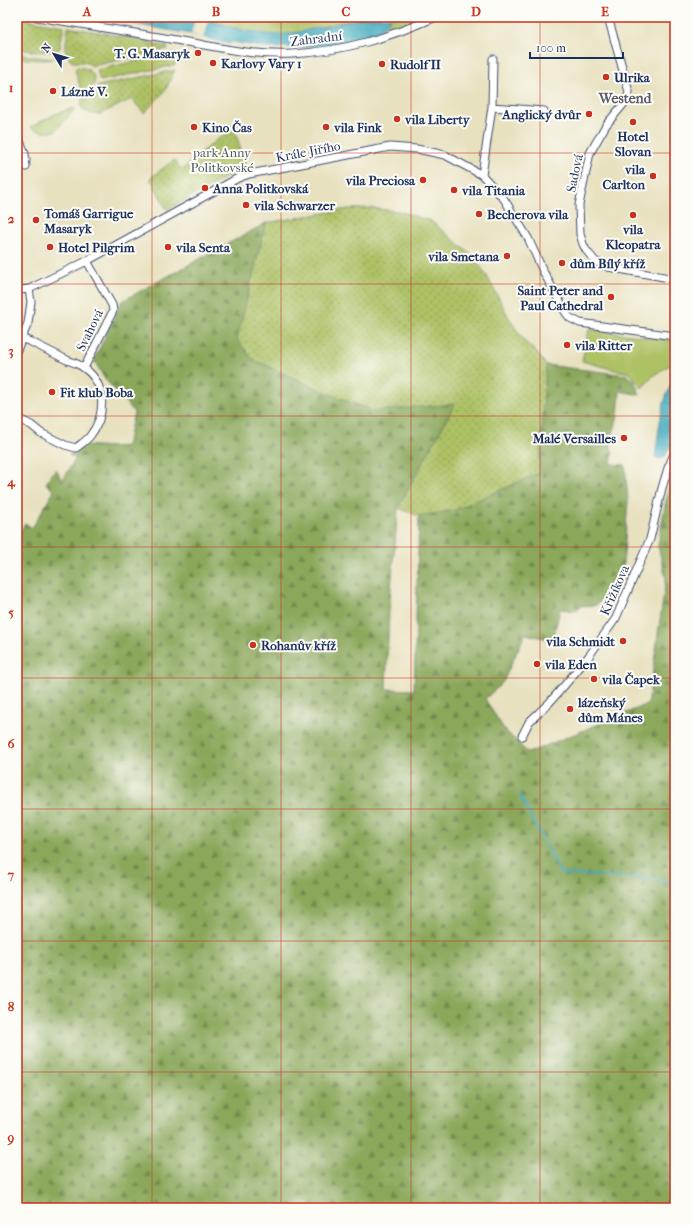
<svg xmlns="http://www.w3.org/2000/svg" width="692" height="1225" font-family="'IM FELL French Canon',serif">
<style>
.green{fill:#adc165;stroke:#647862}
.forest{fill:url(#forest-firs);stroke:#526b5c}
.park{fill:url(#park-dots);stroke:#647862}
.water{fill:url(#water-ripples);stroke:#2d6d8e}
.pier{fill:#e8e1bf}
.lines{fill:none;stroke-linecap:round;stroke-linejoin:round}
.stream{stroke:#3fabbe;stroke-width:2}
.street-casing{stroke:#3a4a6d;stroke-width:9}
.street{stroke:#fff;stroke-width:7}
.grid{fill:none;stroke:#c8321e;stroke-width:1;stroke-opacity:0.55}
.poi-dot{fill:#c8321e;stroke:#fdfcf7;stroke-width:1.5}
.labels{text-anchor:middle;stroke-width:4;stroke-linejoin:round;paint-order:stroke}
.street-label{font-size:13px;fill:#1b2f5e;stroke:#fdfcf7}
.poi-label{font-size:13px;font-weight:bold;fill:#1b2f5e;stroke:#fdfcf7;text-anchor:start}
.park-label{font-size:13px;fill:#475b60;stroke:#fdfcf7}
.neighbourhood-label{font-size:14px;font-weight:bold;fill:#5e586b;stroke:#fdfcf7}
.neatline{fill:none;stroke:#c8321e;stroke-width:1.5}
.grid-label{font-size:13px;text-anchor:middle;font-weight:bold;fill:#c8321e}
</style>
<defs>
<pattern id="forest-firs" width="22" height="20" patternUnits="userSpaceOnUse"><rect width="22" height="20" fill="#8aa75a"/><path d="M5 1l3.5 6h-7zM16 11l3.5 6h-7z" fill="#70884e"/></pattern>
<pattern id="park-dots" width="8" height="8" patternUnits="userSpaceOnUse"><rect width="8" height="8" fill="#adc165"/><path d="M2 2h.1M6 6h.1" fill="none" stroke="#8c9d56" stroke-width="1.8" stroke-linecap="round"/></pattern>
<pattern id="water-ripples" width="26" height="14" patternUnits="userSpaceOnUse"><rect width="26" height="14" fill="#3fabbe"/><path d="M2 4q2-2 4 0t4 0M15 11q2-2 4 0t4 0" fill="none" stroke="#348c9e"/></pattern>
</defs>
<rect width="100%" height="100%" fill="#fdfcf7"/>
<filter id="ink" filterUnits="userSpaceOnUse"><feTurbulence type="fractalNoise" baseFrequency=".025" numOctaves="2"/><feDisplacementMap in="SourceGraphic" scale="8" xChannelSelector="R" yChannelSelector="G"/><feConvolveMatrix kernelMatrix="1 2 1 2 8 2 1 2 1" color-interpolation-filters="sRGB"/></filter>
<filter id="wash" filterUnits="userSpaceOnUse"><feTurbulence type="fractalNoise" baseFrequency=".012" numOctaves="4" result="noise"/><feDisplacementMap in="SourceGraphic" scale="16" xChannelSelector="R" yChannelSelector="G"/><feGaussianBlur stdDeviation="0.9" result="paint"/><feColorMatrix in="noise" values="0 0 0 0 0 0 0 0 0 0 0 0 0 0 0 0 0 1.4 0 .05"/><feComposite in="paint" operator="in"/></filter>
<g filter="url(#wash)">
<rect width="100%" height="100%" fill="#e8e1bf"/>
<path class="green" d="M214,17H286L287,18L291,17H367L304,31L284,35H273L242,30L208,21H213Z
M171,53L177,55L178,58L177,63L175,65L100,81L97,70Z
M17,54L53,59C41,61 29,59 17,58Z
M78,67C99,69 100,89 82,93L75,70L76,68Z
M73,108L74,110L55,131C47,134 38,132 31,127L55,114Z
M589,329L675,341V362L654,375L642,388L630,373L615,370L582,361Z"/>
<path class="forest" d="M266,223L237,339L252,359L323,391L373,411L455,404L398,508L389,612L386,689L414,690L419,516L455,510L539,473L546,365L627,375L634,380L640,395L620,391L618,416L611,441V447L613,453L611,464L625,465L628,501L623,566L609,594L596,605L580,606L577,611L560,609L553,640L525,634L503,682L485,699L504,729L528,753L648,704L666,578L658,546L672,465L675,460V1208H17V538L25,523L32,528L54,491L46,484L51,474L56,469L62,481L76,458L69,455L76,452L84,445L112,447L127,446L134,412L104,378L94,360L122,301Z"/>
<path class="park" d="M391,17H428L389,33L385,25Z
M17,18L64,26L60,48C52,55 27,51 17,48Z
M68,27L149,41V43L167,47L168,49L93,66L85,62H73L71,61L65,50Z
M175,70L165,91L144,113L132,99L100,114C92,115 86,113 81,107L82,99L90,96L98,86Z
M233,124L246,167L245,169L236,172L167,210L150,178L174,160L182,170L200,153L227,132Z
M371,208L398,211L431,221L475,258L488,278L508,316L523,340L537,353L546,365L539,473L455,510L419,516L398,508L455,404L373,411L323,391L252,359L237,339L266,223L348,209Z"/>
<path class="water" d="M89,17H196L242,30L273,35L294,33L367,17H391L385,25L378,31L369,35L332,43L305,47L268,48L232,42L230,44L191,34Z
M675,378V439L665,456L660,459L655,457C659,432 660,400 675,378Z"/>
<path class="pier" d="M196,17L208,21L203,38L191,34Z"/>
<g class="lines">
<path class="stream" d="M520,796L561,874L633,877L667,881L675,884"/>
</g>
</g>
<g filter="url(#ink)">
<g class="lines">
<defs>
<path id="street" d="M37,17C87,25 137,33 187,42C222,48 257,56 292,54C345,51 387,38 436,17
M608,17L629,92L627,100L606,125L590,153L579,205L580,234L583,244L586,250L595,261L608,267L675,279
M492,107L544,111
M17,133L25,154L26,167
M17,167L26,160
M482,175L492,107L493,59
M17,291L20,290L29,289L87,261L238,178L249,174L390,147L417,149L445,155L482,175L504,199L528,238L543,271L566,313L570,318L580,323L675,336
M17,350L28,323L31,302L29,289
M84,368L113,311L112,305L87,261
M17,418L31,425L41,433L65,445L76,448C81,444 86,441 90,436C106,416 107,384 84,368C79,364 73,362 67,360C55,354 43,348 31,342L23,339
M522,736L529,722L549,703L563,687L589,656L616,618L650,539L662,488L668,468L675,452"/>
</defs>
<use href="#street" class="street-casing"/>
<use href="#street" class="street"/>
</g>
</g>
<path class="grid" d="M152,17V1208M281,17V1208M411,17V1208M540,17V1208M17,153H675M17,284H675M17,416H675M17,547H675M17,678H675M17,809H675M17,941H675M17,1072H675"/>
<g class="poi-dot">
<circle cx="198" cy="53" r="4"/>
<circle cx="213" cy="63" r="4"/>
<circle cx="382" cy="64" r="4"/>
<circle cx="606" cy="77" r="4"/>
<circle cx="53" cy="91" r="4"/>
<circle cx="589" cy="114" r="4"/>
<circle cx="397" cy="119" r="4"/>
<circle cx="633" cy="122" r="4"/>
<circle cx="194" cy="127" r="4"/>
<circle cx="326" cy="127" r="4"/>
<circle cx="653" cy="176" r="4"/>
<circle cx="423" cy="180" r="4"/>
<circle cx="205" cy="188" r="4"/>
<circle cx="454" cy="190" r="4"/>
<circle cx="246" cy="205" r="4"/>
<circle cx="479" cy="214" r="4"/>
<circle cx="633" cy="215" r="4"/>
<circle cx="36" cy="220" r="4"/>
<circle cx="50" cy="247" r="4"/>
<circle cx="168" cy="247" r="4"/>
<circle cx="507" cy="256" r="4"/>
<circle cx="562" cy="263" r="4"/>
<circle cx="611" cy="297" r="4"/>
<circle cx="567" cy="345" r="4"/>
<circle cx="52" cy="392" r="4"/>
<circle cx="624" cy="438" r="4"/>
<circle cx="623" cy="641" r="4"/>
<circle cx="253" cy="645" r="4"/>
<circle cx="537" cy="664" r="4"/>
<circle cx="594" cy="679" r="4"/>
<circle cx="570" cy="709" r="4"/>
</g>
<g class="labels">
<g class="street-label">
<text transform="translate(316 38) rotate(-7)" y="5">Zahradní</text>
<text transform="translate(308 151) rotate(-11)" y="5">Krále Jiřího</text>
<text transform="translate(574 173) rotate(-78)" y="5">Sadová</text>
<text transform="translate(89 330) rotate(-64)" y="5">Svahová</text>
<text transform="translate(614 590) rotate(-66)" y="5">Křižíkova</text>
</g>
<g class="poi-label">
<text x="190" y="58" text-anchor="end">T. G. Masaryk</text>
<text x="221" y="68">Karlovy Vary 1</text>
<text x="390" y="69">Rudolf II</text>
<text x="614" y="82">Ulrika</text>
<text x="61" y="96">Lázně V.</text>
<text x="581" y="119" text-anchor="end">Anglický dvůr</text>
<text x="405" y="124">vila Liberty</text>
<text x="202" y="132">Kino Čas</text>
<text x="334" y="132">vila Fink</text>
<text x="633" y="141" text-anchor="middle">Hotel<tspan x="633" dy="15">Slovan</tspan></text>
<text x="645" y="174" text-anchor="end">vila<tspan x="645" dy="15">Carlton</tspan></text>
<text x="415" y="185" text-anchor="end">vila Preciosa</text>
<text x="213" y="193">Anna Politkovská</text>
<text x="462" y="195">vila Titania</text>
<text x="254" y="210">vila Schwarzer</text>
<text x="44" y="218">Tomáš Garrigue<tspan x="44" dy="15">Masaryk</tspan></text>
<text x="487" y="219">Becherova vila</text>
<text x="633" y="234" text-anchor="middle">vila<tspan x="633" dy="15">Kleopatra</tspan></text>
<text x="58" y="252">Hotel Pilgrim</text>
<text x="176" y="252">vila Senta</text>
<text x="499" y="261" text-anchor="end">vila Smetana</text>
<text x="570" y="268">dům Bílý kříž</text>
<text x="603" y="295" text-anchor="end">Saint Peter and<tspan x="603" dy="15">Paul Cathedral</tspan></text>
<text x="575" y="350">vila Ritter</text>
<text x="60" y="397">Fit klub Boba</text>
<text x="616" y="443" text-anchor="end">Malé Versailles</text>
<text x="615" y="646" text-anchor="end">vila Schmidt</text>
<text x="261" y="650">Rohanův kříž</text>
<text x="545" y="669">vila Eden</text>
<text x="602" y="684">vila Čapek</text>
<text x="578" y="707">lázeňský<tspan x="578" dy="15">dům Mánes</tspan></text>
</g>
<g class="park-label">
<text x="222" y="157">park Anny<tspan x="222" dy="15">Politkovské</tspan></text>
</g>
<g class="neighbourhood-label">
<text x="625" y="103">Westend</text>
</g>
</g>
<rect width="692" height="1225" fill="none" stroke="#fdfcf7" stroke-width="44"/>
<g transform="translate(54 54) rotate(308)" stroke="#fdfcf7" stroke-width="3" paint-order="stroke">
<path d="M0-3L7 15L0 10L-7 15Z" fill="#1b2f5e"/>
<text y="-6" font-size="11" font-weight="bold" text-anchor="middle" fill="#1b2f5e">N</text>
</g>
<path d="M530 52v6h93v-6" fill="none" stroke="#1b2f5e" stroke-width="2"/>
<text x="536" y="52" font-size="12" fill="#1b2f5e" stroke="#fdfcf7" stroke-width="3" paint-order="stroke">100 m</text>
<rect x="22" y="22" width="648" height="1181" class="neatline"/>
<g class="grid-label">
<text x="87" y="16">A</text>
<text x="216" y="16">B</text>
<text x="346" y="16">C</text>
<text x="476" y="16">D</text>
<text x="605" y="16">E</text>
<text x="11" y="92">1</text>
<text x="11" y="223">2</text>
<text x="11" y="355">3</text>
<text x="11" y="486">4</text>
<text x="11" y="617">5</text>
<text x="11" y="748">6</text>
<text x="11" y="879">7</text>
<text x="11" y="1011">8</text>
<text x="11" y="1142">9</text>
</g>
</svg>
